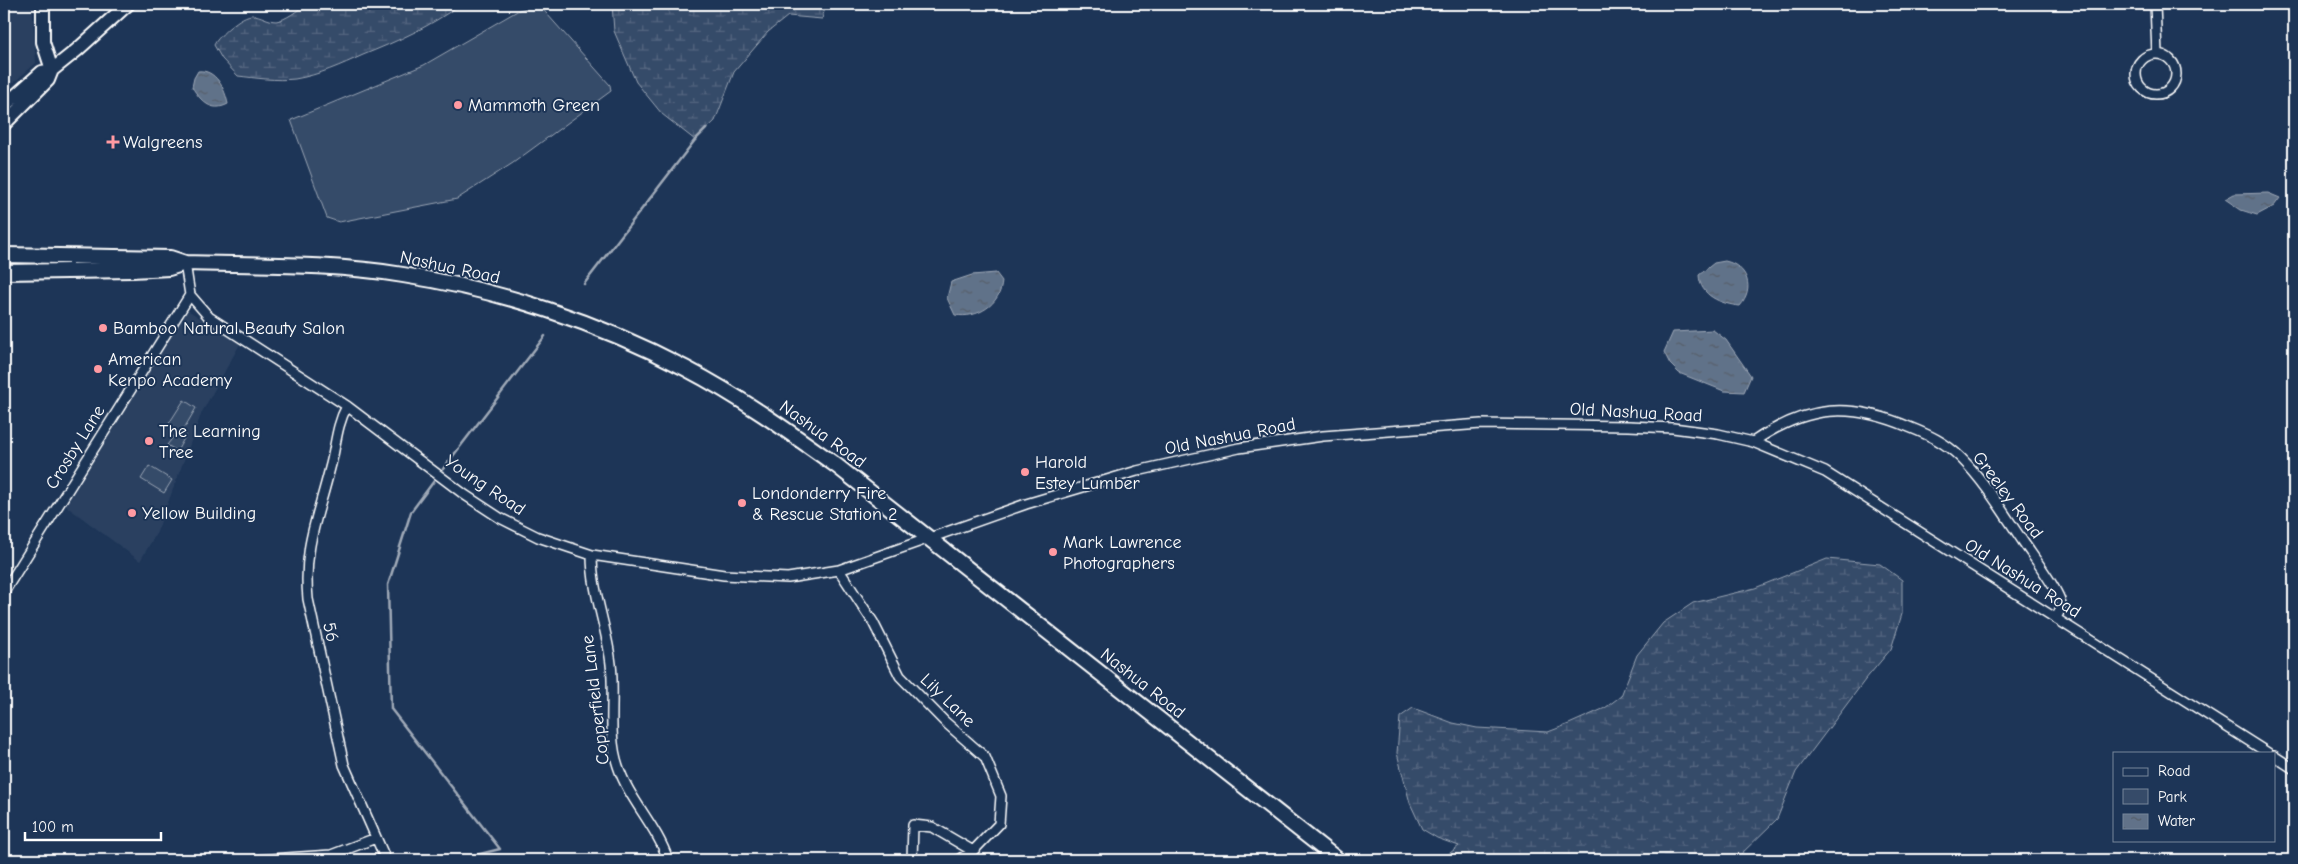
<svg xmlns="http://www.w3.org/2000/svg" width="2298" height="864" font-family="'Comic Neue',sans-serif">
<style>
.built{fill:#2a4161}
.wetland{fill:url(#wetland-marsh);stroke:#9aa5b4}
.park{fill:#364b69;stroke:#9aa5b4}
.water{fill:url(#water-ripples);stroke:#a0aab8}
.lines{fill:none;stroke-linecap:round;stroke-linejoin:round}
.stream{stroke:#a0aab8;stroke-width:2.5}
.street-casing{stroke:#fff;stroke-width:12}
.secondary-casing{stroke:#fff;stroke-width:16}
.primary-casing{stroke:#fff;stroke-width:18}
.street{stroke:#1d3557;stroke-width:9}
.secondary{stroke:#1d3557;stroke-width:12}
.primary{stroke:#1d3557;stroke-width:14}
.poi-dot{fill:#ff9aa2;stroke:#1d3557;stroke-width:2}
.labels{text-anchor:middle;stroke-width:4;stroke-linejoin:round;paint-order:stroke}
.poi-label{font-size:18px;fill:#fff;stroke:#1d3557;text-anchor:start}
.street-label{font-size:18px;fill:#fff;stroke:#1d3557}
</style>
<defs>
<pattern id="wetland-marsh" width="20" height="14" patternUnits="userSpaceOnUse" patternTransform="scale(1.25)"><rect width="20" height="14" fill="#364b69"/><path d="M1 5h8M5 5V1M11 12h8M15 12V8" fill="none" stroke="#546680"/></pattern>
<pattern id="water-ripples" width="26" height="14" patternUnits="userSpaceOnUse" patternTransform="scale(1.25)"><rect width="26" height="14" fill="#617289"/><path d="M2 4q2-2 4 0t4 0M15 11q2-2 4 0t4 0" fill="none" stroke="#555d67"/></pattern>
</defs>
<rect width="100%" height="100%" fill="#1d3557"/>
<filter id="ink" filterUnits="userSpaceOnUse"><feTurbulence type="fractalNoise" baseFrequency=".02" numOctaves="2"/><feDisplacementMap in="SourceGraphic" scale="10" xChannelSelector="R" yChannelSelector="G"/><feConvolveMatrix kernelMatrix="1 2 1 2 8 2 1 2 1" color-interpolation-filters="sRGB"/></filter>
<g filter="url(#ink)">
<path class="built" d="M4,4H32L36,63L4,91Z
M189,311L240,344L202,412L157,532L140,561L66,506L184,314Z"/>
<path class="wetland" d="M306,4H461C431,26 398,41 363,55C341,65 319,75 295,79C276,81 256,78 238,76L222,59L214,45C218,36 242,14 253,15C260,15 268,21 276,21C286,20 298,10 306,4Z
M612,4H826L822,19L788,16L768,32L734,72L715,121L695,140L662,114L636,82L614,31Z
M1827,559L1880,564L1902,580V614L1891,649L1865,680L1796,772L1777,819L1735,860H1441L1459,846L1437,838L1422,829L1410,803L1397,753L1400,717L1413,708L1453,723L1477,728L1548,732L1569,724L1605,708L1621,696L1637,655L1663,623L1693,603L1755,588Z"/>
<path class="park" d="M539,5L610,85L611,91L513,163L457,199L339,222L327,218L291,120L424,65L519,10Z
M184,400L196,408L182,432L186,435L177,451L167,445L178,431L168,425Z
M149,466L172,480L164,493L141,479Z"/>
<path class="water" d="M198,71C216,69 225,89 228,104C211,113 201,101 192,87L194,78Z
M2268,193L2280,198L2274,206L2257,215L2241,210L2225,199L2234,194Z
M1725,261C1748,266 1755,289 1740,306C1721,304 1700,296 1699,275L1714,263Z
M996,273L1002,281C1001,304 978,319 955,315L947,298L951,282L972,275Z
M1713,330L1726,340L1751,376L1744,392L1724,391L1679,373L1670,364L1664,352L1673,332Z"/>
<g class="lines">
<path class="stream" d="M584,284L695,140L706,129
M443,469L545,336
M434,481L411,512L388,585L391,709L500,849L468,857V860"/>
<defs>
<path id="street" d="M2155,4L2157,54
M2136 74a20 20 0 1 1 40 0a20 20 0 1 1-40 0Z
M185,263L190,295L209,317L347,406L465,495L500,518L538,537L592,555L724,575L788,578L839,570L1026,504L1137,471L1239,448L1323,436L1481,424L1629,426L1673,428L1718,434L1753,442L1825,472L2268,753
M347,406C336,426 336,447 330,468C318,517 303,547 308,599L344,765L386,860
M1753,442C1807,405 1850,402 1909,427C1929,435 1945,442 1961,458C1986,483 2004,514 2024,543C2032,555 2060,592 2061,604C2061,610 2058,614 2056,618
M592,555C592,593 607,627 611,664C615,697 607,734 618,766C629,800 657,826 668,860
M839,570L873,622L900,676L944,721L985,757L1001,796L999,824L973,851L958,860
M4,592L190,295
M2274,756L2294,769
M256,860L331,855L376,838
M912,860L913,825L932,827L973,851"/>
<path id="secondary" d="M43,4V42L52,70
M4,106L42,72L52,70L77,50L128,4
M4,124L48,80L52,70"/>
<path id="primary" d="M4,255L170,258L185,263C257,265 332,263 403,275C500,290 598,322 685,368C739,396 788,431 837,466L1338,860
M4,272L132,270L169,268L182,264"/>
</defs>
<use href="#street" class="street-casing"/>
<use href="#secondary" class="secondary-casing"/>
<use href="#primary" class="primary-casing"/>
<use href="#street" class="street"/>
<use href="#secondary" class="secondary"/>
<use href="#primary" class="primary"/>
</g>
</g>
<g class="poi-dot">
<circle cx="458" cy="105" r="5"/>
<path d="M110.5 134.5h5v5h5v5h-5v5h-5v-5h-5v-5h5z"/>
<circle cx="103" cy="328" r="5"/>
<circle cx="98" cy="369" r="5"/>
<circle cx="149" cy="441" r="5"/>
<circle cx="1025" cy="472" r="5"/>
<circle cx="742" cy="503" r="5"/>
<circle cx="132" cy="513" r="5"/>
<circle cx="1053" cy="552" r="5"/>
</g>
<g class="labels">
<g class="poi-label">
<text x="468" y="111">Mammoth Green</text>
<text x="123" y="148">Walgreens</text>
<text x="113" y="334">Bamboo Natural Beauty Salon</text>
<text x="108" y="365">American<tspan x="108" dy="21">Kenpo Academy</tspan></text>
<text x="159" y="437">The Learning<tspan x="159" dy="21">Tree</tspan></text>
<text x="1035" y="468">Harold<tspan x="1035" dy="21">Estey Lumber</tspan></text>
<text x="752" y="499">Londonderry Fire<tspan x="752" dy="21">&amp; Rescue Station 2</tspan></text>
<text x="142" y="519">Yellow Building</text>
<text x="1063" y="548">Mark Lawrence<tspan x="1063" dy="21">Photographers</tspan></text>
</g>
<g class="street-label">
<text transform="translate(450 267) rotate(12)" y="6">Nashua Road</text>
<text transform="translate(1636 412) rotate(3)" y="6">Old Nashua Road</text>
<text transform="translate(823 434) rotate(36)" y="6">Nashua Road</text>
<text transform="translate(1230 436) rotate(-11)" y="6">Old Nashua Road</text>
<text transform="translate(75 447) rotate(-58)" y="6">Crosby Lane</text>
<text transform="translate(485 485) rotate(34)" y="6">Young Road</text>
<text transform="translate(2008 495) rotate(53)" y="6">Greeley Road</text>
<text transform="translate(2023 578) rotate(32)" y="6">Old Nashua Road</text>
<text transform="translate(331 632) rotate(78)" y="6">56</text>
<text transform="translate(1143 683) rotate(38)" y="6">Nashua Road</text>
<text transform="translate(595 700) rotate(-97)" y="6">Copperfield Lane</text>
<text transform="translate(948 700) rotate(44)" y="6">Lily Lane</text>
</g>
</g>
<rect width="2298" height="864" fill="none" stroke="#1d3557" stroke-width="20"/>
<rect x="10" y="10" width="2278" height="844" fill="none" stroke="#fff" stroke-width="2" filter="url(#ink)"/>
<rect x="2113" y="752" width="162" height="90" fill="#1d3557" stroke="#77869a"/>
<rect x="2123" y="768" width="25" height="8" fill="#1d3557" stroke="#77869a"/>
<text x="2158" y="776" font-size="15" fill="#ffffff">Road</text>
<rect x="2123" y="789" width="25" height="15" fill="#364b69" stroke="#77869a"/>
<text x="2158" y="802" font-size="15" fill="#ffffff">Park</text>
<rect x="2123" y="814" width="25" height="15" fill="url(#water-ripples)" stroke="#77869a"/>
<text x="2158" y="826" font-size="15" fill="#ffffff">Water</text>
<path d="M25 832v8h136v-8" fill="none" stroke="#ffffff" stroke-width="2.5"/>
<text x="32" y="832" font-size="15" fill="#ffffff" stroke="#1d3557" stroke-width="4" paint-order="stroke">100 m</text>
</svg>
